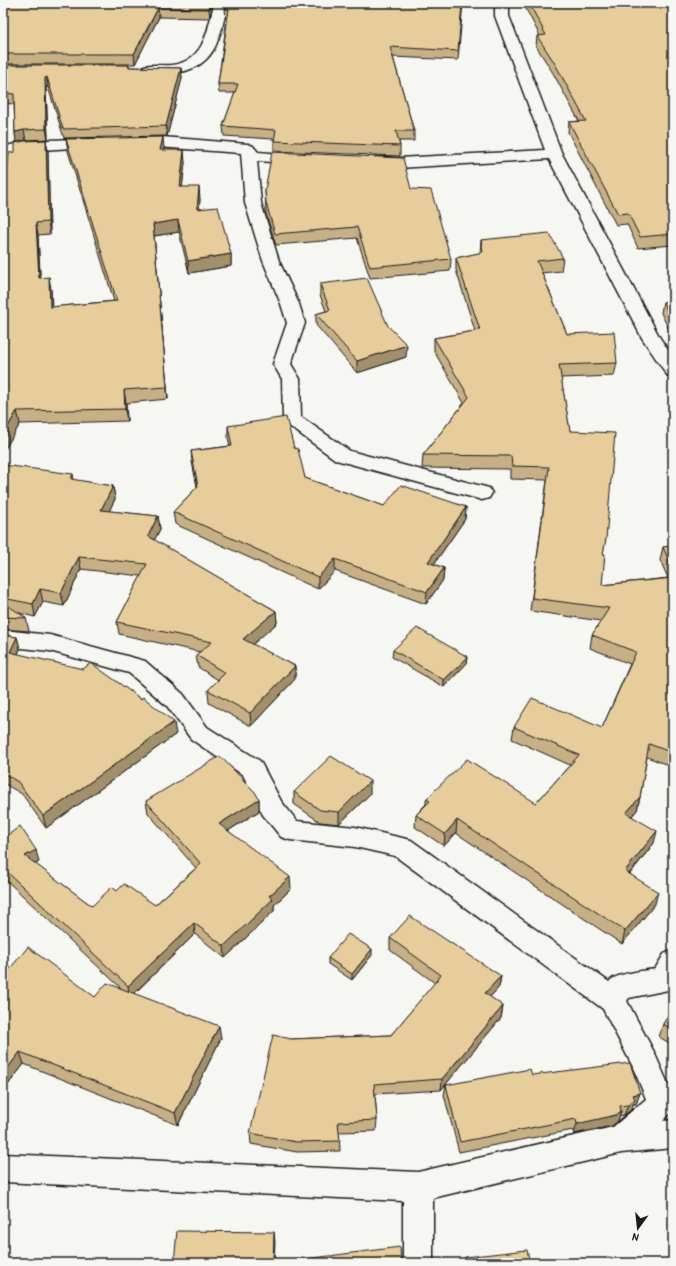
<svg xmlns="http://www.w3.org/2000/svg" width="676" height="1266" font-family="'Patrick Hand',sans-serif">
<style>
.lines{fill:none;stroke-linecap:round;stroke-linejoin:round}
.minor-casing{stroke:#1c1c1c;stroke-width:3}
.minor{fill:#f6f6f2;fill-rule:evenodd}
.wall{fill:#c7b086;stroke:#1c1c1c}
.shaded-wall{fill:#a2906d;stroke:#1c1c1c}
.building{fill:#e7cd9c;stroke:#1c1c1c}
</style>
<rect width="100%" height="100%" fill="#f6f6f2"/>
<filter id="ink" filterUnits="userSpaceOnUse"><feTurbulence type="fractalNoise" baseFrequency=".025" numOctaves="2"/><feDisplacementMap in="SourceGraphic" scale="8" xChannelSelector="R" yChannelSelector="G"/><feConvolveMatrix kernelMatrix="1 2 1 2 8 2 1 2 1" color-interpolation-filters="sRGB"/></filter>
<g filter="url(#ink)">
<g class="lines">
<defs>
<path id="minor" d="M214,3H228C220,34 218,64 181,72C169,74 156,75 144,72L142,69L144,66C153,64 163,66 172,65C205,61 208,29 214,3Z
M495,3H509V16L562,154L660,338L673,357V377L667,375L642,338L549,159L398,168L369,165L366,162L369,159L374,157L398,158L545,150L495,16Z
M134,137H162L248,144L253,146L258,152L307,156L310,159L307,162L302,164L257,161L261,203L279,261L299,304L305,323L291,364L300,379L301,417L350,451L489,488L492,493L489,498L482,500L336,460L285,423L283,419L282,379L273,364L287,323L281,304L263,261L245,203L241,153L129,145L126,142L129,139Z
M98,138L103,140L106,143L103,146L26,151L3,157V147L26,141Z
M3,630L50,635L145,661L183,694L207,727L260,761L281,801L297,821L355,827L411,840L609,982C615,973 644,971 655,969L664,954L673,950V989L629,998L627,1001L654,1052L673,1095V1111L663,1121L673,1120V1148L621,1153L433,1198V1263H403V1201L3,1182V1154L418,1172L613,1127L646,1099L633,1067L603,1009L395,856L355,847L290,840L281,837L263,815L243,775L191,739L167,706L129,673L50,651L3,646Z"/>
</defs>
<use href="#minor" class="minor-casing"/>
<use href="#minor" class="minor"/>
</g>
<path class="wall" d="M3,3H213L210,18L159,17L135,64H3Z
M463,3L458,60L393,57L414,131V141H399L400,146V156L274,151V139L224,136L223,126L235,93H219L218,84L227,18H226L225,9Z
M523,3H673V245L638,248L627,224L616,225L568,132L569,122L579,121L553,73L536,46L537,36H540Z
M3,65H129V67L181,68L182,78L167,136L64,138L48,87H46L48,139L26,140L16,142L15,132L14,104L3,103Z
M66,139L164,149V150L185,162L182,187L200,199L199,209L231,254V266L189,273L179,232L154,236L168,399L126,403L127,421L20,424L3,452L7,171L15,152L46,140L48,152L50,234L38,235L40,278L51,289L52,307L114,301L68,151Z
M411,189L451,259L450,271L370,278L357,238L276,245L266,214L265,190Z
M481,240L563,258L561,271L542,273L567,334L617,363L614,376L561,378L570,431L603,554L602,585L668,578L660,560L663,547L673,546V767L647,757L640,797L637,810L632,816L654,843L630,874L655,904L622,944L456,833L444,846L415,827L416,815L426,804V799L536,803L570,765L512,739L514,727L602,728L630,664L590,648L592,635L601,621L530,611L547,480L510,479V469L422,468L423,455L464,403L434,351V338L475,331L456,270V258L480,253Z
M320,284L406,357L357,373L316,325V314L326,311L320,295Z
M673,301V338L661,313L663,302Z
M228,426L294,448L305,478L384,506L466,507L465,519L434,564L444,568L443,580L426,604L335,571L318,589L175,524L173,512L197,487L192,462L191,451L230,446L228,438Z
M3,465L74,480L113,486L115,499L109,511L158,516L160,529L154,540L276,611L277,623L252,644L295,666V679L251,726L209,703L208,690L218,680L198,667L196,655L200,652L119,634L117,622L141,576L81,569L64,606L43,602L35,617L19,613L26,618L29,631L3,629Z
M3,635L17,637L20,649L18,654L176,734L46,828L22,794L3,783Z
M393,650L468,657L467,663L444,687L392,657Z
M294,792L370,794L339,824L320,822L294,804Z
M259,799V811L228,831L291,889L274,905V911L225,958L195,934L134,994L221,1038L178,1125L24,1064L7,1086L6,1085L3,1092V977L95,997L122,989L6,880L3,881V839L39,862L35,864L92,906L117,891L155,905L196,868L148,813L146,801Z
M390,938L501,976L499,987L490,997L503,1006L501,1018L441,1090L375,1094L377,1120L376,1131L339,1132L340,1151L297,1152L251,1144L250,1133L291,1039L391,1035L435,983L390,950Z
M372,955L352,980L328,964V958Z
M673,1008V1045L659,1037L663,1024Z
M532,1075L640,1093L636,1104H633L631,1110L624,1115L619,1116L618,1121L612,1126L574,1134L573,1130L459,1152L444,1095L446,1085Z"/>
<path class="shaded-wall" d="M210,3H213L210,18L209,9Z
M158,8L159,17L135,64L134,54Z
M181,68L182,78L167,136L166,126Z
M47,77L48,87H46L48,139L46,129L45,78Z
M24,130L26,140L16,142L15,132Z
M163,137L164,149L161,162L160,150Z
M46,140L48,152L50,234L48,222Z
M184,150L185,162L181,199L180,187Z
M199,187L200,199L198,221L197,209Z
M178,220L179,232L154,236L168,399L153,224Z
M36,223L38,235L41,290L39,278Z
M231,254V266L189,273L188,261Z
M49,277L51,289L52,319L50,307Z
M407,345L406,357L357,373V361Z
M124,390L126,403L127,421L125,409Z
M17,411L20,424L3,452V435Z
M73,474L75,487L71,479Z
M113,486L115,499L103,523L101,510Z
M466,507L465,519L427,574L428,562Z
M158,516L160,529L150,549L148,536Z
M79,557L81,569L64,606L61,593Z
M335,559V571L318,589V577Z
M444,568L443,580L426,604L427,592Z
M40,589L43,602L35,617L33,604Z
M276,611L277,623L244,652L243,639Z
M17,637L20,649L13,664L10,652Z
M468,657L467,663L444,687V680Z
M295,666V679L251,726L250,713Z
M174,722L176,734L46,828L43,816Z
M370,781V794L339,824V812Z
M640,797L637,810L623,826L626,813Z
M259,799V811L220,836L219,824Z
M457,820L456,833L444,846L445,834Z
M657,831L654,843L622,883L625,871Z
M36,850L39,862L28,868L25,856Z
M3,870L6,880L3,881Z
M290,877L291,889L274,905V911L225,958L224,946L269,896Z
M658,892L655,904L622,944L625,931Z
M194,923L195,934L130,997L128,986Z
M372,949V955L352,980V974Z
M501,976L499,987L483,1005L485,993Z
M503,1006L501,1018L441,1090L442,1079Z
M219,1026L221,1038L178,1125L175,1113Z
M20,1052L24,1064L7,1086L3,1074Z
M3,1078L6,1085L3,1092Z
M640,1093L636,1104H633L631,1110L624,1115L628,1105L633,1095Z
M621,1111L618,1121L612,1126L574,1134L577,1124Z
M274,1232L275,1242L274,1263H273Z"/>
<path class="building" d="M3,3H210L209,9L158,8L134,54H3Z
M227,3H462L458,51L390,47L414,131H396L400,146L274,141L276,130L223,126L238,84H218L229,9H225Z
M529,3H673V234L640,237L628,213L618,214L569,122L586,121L554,62L537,36L546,35Z
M3,65H129L128,67L181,68L166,126L63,129L47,77L45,78L46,129L24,130L15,132L14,94L3,93Z
M163,137L160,150H184L180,187H199L197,209L218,207L231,254L188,261L178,220L153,224L167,387L124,390L125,409L17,411L3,435V171H7L9,153L15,152V143L24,141L46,140L48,222L36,223L39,278L49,277L50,307L117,301L66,139Z
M272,152L403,158L411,189L431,190L451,259L370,267L357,227L275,234L266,203L265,190Z
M549,233L563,258L537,261L567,334L614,332L617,363L559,365L570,431L615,433L606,539L603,554H605L602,585L673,578V753L649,744L640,797L626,813L657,831L625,871L658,892L625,931L457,820L445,834L416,815L430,801L426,799L467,759L536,803L579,755L514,727L532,698L602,728L636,652L592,635L609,608L532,598L549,467L512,466L511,456L423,455L469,397L434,338L480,330L456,258L483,252L481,240Z
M367,278L388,326L407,345L357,361L316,314L330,310L320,284Z
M673,301V322L663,302Z
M286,417L294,448L298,449L305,478L384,506L401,485L466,507L428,562L444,568L427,592L335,559L318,577L173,512L198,486L191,451L232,446L228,426Z
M3,465L73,474L71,479L113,486L101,510L158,516L148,536L276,611L243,639L295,666L250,713L208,690L225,673L196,655L212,642L117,622L147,564L79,557L61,593L40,589L33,604L3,598Z
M673,546V570L663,547Z
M3,602L26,618L3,617Z
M417,628L468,657L444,680L393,650Z
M3,635L17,637L10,652L83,669L91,663L141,699L143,697L174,722L43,816L18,782L3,773Z
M220,756L255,792L259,799L219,824L290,877L269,896L273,899L224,946L194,923L128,986L3,868V839L20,826L36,850L25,856L92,906L112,887L117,891L124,884L155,905L201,864L146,801Z
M331,756L370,781L339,812L320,810L294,792Z
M410,916L501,976L485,993L503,1006L442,1079L374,1084L377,1120L338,1122L340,1141L296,1142L250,1133L273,1035L291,1039L391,1035L441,975L390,938Z
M348,934L372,949L352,974L328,958Z
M28,947L95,997L107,983L219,1026L175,1113L20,1052L3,1074V977Z
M673,1008V1030L663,1024Z
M630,1063L640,1093L633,1095L635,1099L628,1105L620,1106L621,1111L616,1115L577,1124L576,1119L460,1142L446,1085L530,1069L532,1075Z
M177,1231L274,1232L273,1263L400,1247L401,1263H174Z
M527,1250L530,1263H466L465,1257Z"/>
</g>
<rect width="676" height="1266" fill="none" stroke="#f6f6f2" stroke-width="16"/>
<rect x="8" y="8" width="660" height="1250" fill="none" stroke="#1c1c1c" stroke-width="1.5" filter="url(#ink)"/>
<g transform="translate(638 1228) rotate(195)" stroke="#f6f6f2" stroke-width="3" paint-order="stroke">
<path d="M0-3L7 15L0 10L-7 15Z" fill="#1c1c1c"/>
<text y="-6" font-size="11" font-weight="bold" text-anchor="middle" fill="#1c1c1c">N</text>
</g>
</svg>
